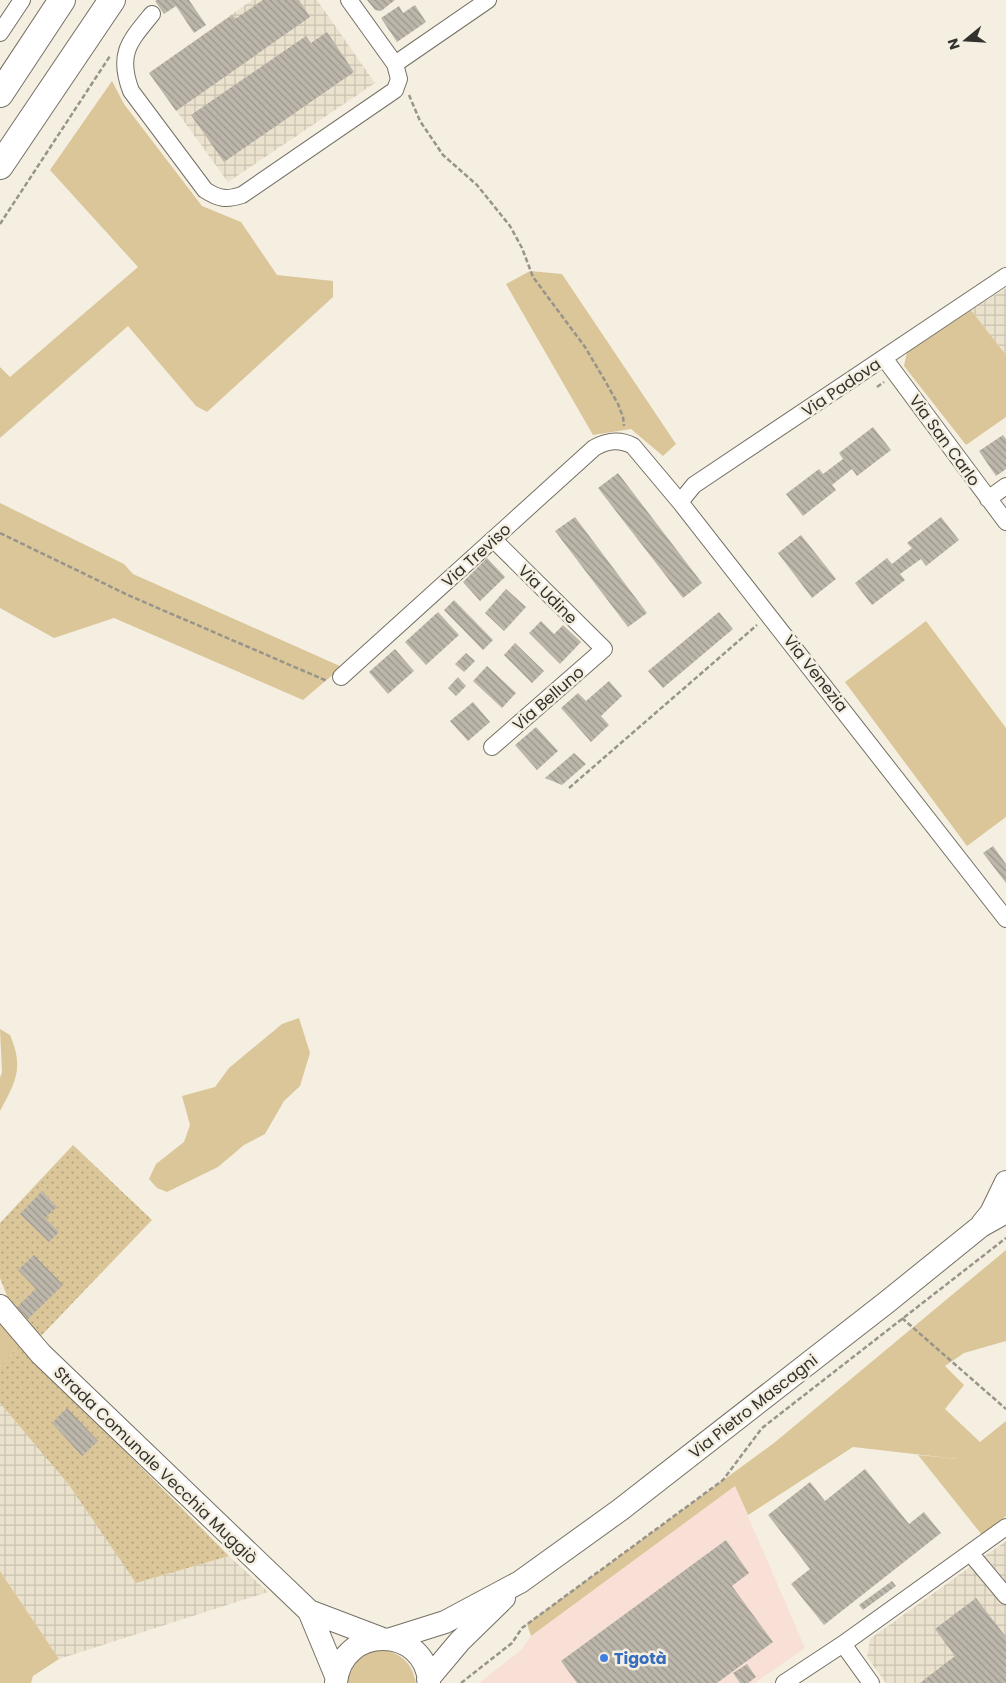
<svg xmlns="http://www.w3.org/2000/svg" width="1006" height="1683" font-family="Poppins,sans-serif">
<style>
.commercial{fill:#f8e0d6}
.industrial{fill:url(#industrial-grid)}
.grass{fill:#dac698}
.park{fill:url(#park-dots)}
.building{fill:url(#building-back-hatch)}
.lines{fill:none;stroke-linecap:round;stroke-linejoin:round}
.minor-casing{stroke:#757064;stroke-width:18}
.secondary-casing{stroke:#757064;stroke-width:24}
.trunk-casing{stroke:#757064;stroke-width:28}
.path{stroke:#98948b;stroke-width:2.5;stroke-dasharray:5 2.5;stroke-linecap:butt}
.minor{stroke:#fff;stroke-width:16}
.secondary{stroke:#fff;stroke-width:22}
.trunk{stroke:#fff;stroke-width:26}
.shop-dot{fill:#3f7fe0;stroke:#f5efe2;stroke-width:2}
.labels{text-anchor:middle;stroke-width:5;stroke-linejoin:round;paint-order:stroke}
.street-label{font-size:16px;fill:#33312c;stroke:#f5efe2}
.shop-label{font-size:16px;font-weight:bold;fill:#366cbe;stroke:#f5efe2;text-anchor:start}
</style>
<defs>
<pattern id="industrial-grid" width="8" height="8" patternUnits="userSpaceOnUse" patternTransform="scale(1.25)"><rect width="8" height="8" fill="#ebe2ce"/><path d="M0 4h8M4 0v8" fill="none" stroke="#cac2b1"/></pattern>
<pattern id="park-dots" width="8" height="8" patternUnits="userSpaceOnUse" patternTransform="scale(1.25)"><rect width="8" height="8" fill="#dac698"/><path d="M2 2h.1M6 6h.1" fill="none" stroke="#b1a17c" stroke-width="1.8" stroke-linecap="round"/></pattern>
<pattern id="building-back-hatch" width="6" height="6" patternUnits="userSpaceOnUse" patternTransform="scale(1.25)"><rect width="6" height="6" fill="#bdb7ab"/><path d="M-1 5l2 2M0 0l6 6M5-1l2 2" fill="none" stroke="#9a958b"/></pattern>
</defs>
<rect width="100%" height="100%" fill="#f5efe2"/>
<path class="commercial" d="M735,1486L805,1648L755,1683H479L521,1650L531,1636Z"/>
<path class="industrial" d="M252,0H317L375,83L228,182L149,73Z
M1006,288V355L971,310Z
M0,1403L69,1485L136,1583L229,1556L268,1592L59,1659L0,1571Z
M1006,1541V1683H886L867,1657L870,1639Z"/>
<path class="grass" d="M112,81L124,104L202,206L241,222L277,275L333,281V297L207,412L196,406L128,326L0,438V367L10,377L138,267L50,170Z
M530,271L562,274L676,444L663,456L631,429L593,435L506,284Z
M971,310L1006,355V417L966,445L904,366L907,352Z
M0,503L124,564L133,574L342,667L303,700L114,618L54,638L0,608Z
M926,621L1006,728V817L967,846L845,682Z
M299,1018L310,1053L300,1086L284,1101L265,1134L244,1145L218,1167L167,1192L157,1188L149,1179L156,1164L184,1142L190,1125L182,1096L215,1087L229,1068L282,1024Z
M0,1029L10,1035C24,1068 16,1081 0,1111V1078L2,1072Z
M1006,1250V1341L964,1353L945,1366L964,1385L945,1409L980,1442L1006,1421V1516L982,1535L918,1455L958,1459L853,1447L748,1515L735,1486L531,1636L527,1624L774,1443Z
M0,1321L20,1345L0,1366Z
M0,1571L59,1659L33,1676L31,1683H0Z
M376,1650C398,1650 412,1661 416,1683H346C349,1665 358,1656 376,1650Z"/>
<path class="park" d="M73,1145L152,1220L40,1337L12,1309L0,1278V1223Z
M20,1345L229,1556L136,1583L69,1485L0,1403V1366Z"/>
<path class="building" d="M157,0H189L206,25L194,33L176,6L164,14L155,1Z
M263,0H299L310,17L176,111L149,73L232,15L235,19Z
M367,0H395L381,11L375,10Z
M415,5L426,22L397,42L381,18L399,6L403,13Z
M327,32L354,72L224,162L191,115L306,36L311,43Z
M873,427L891,450L857,476L852,469L832,485L836,490L803,516L786,494L819,469L823,474L843,459L839,453Z
M1003,435L1006,439V469L996,476L979,451Z
M618,473L702,583L683,598L598,488Z
M575,517L647,613L628,627L555,531Z
M941,517L959,540L926,566L921,559L900,574L905,580L872,605L855,583L887,558L892,564L912,548L907,543Z
M801,535L836,579L812,598L778,553Z
M487,558L505,577L480,601L463,582Z
M506,589L526,607L504,631L485,613Z
M454,600L493,640L483,650L444,610Z
M438,612L459,635L426,665L405,642Z
M719,612L733,629L663,688L648,671Z
M541,621L554,634L563,625L581,642L560,664L529,633Z
M515,643L544,671L532,683L504,655Z
M395,649L414,671L388,694L369,672Z
M466,653L475,661L464,672L455,664Z
M487,666L516,693L502,708L473,681Z
M458,677L466,686L456,696L448,688Z
M609,681L622,696L601,716L609,725L591,742L561,708L578,693L586,701Z
M473,702L490,722L468,741L450,721Z
M536,727L558,751L537,770L515,745Z
M574,753L586,764L562,785L545,778Z
M993,846L1006,864V883L983,853Z
M42,1191L57,1207L45,1218L59,1232L49,1242L20,1214Z
M34,1255L63,1285L28,1319L17,1307L36,1289L18,1270Z
M67,1408L98,1441L82,1456L52,1423Z
M865,1469L909,1524L924,1512L941,1533L824,1625L791,1584L810,1569L768,1515L810,1482L825,1501Z
M726,1540L749,1573L732,1586L773,1642L717,1683H577L561,1661Z
M892,1581L896,1586L863,1610L859,1605Z
M976,1598L1006,1637V1683H920L955,1656L935,1629Z
M747,1664L756,1677L748,1683H740L733,1673Z"/>
<g class="lines">
<defs>
<path id="minor" d="M152,14C129,42 117,54 131,91L205,190C219,199 226,200 242,195L395,90L399,79L395,64L349,0
M0,33L22,0
M395,64L488,0
M884,358L1006,522
M988,499L1006,486
M680,502L694,485L1006,276
M341,677L594,448C608,440 620,439 633,446L680,502L1006,919
M492,747L604,649L493,539
M971,1554L1006,1596
M843,1644L871,1683
M784,1683L843,1644L1006,1527"/>
<path id="secondary" d="M982,1224L991,1213L1006,1182
M0,1306L41,1354L309,1611L380,1638
M309,1611L336,1676
M391,1639L445,1622L520,1582L620,1510L887,1302L981,1226L1006,1212
M428,1679L460,1641L504,1598
M336,1683C341,1624 426,1625 429,1683"/>
<path id="trunk" d="M0,94L62,0
M0,166L112,0"/>
</defs>
<use href="#minor" class="minor-casing"/>
<use href="#secondary" class="secondary-casing"/>
<use href="#trunk" class="trunk-casing"/>
<path class="path" d="M409,95L420,121L443,155L477,185L510,226L522,248L533,277L585,347L604,379L618,404L623,417L624,426
M0,224L110,56
M877,387L884,382
M0,533L130,596L327,681
M569,788L757,625
M902,1318L1006,1409
M461,1683L512,1643L522,1628L723,1480L762,1428L1006,1238"/>
<use href="#minor" class="minor"/>
<use href="#secondary" class="secondary"/>
<use href="#trunk" class="trunk"/>
</g>
<circle class="shop-dot" cx="604" cy="1658" r="5"/>
<g class="labels">
<g class="street-label">
<text transform="translate(841 387) rotate(-34)" y="6">Via Padova</text>
<text transform="translate(945 440) rotate(54)" y="6">Via San Carlo</text>
<text transform="translate(476 555) rotate(-42)" y="6">Via Treviso</text>
<text transform="translate(548 594) rotate(45)" y="6">Via Udine</text>
<text transform="translate(816 673) rotate(52)" y="6">Via Venezia</text>
<text transform="translate(548 698) rotate(-41)" y="6">Via Belluno</text>
<text transform="translate(753 1406) rotate(-38)" y="6">Via Pietro Mascagni</text>
<text transform="translate(156 1465) rotate(44)" y="6">Strada Comunale Vecchia Muggiò</text>
</g>
<g class="shop-label">
<text x="614" y="1664">Tigotà</text>
</g>
</g>
<g transform="translate(966 40) rotate(252)" stroke="#f5efe2" stroke-width="4" paint-order="stroke">
<path d="M0-4L9 19L0 12L-9 19Z" fill="#33312c"/>
<text y="-8" font-size="14" font-weight="bold" text-anchor="middle" fill="#33312c">N</text>
</g>
</svg>
